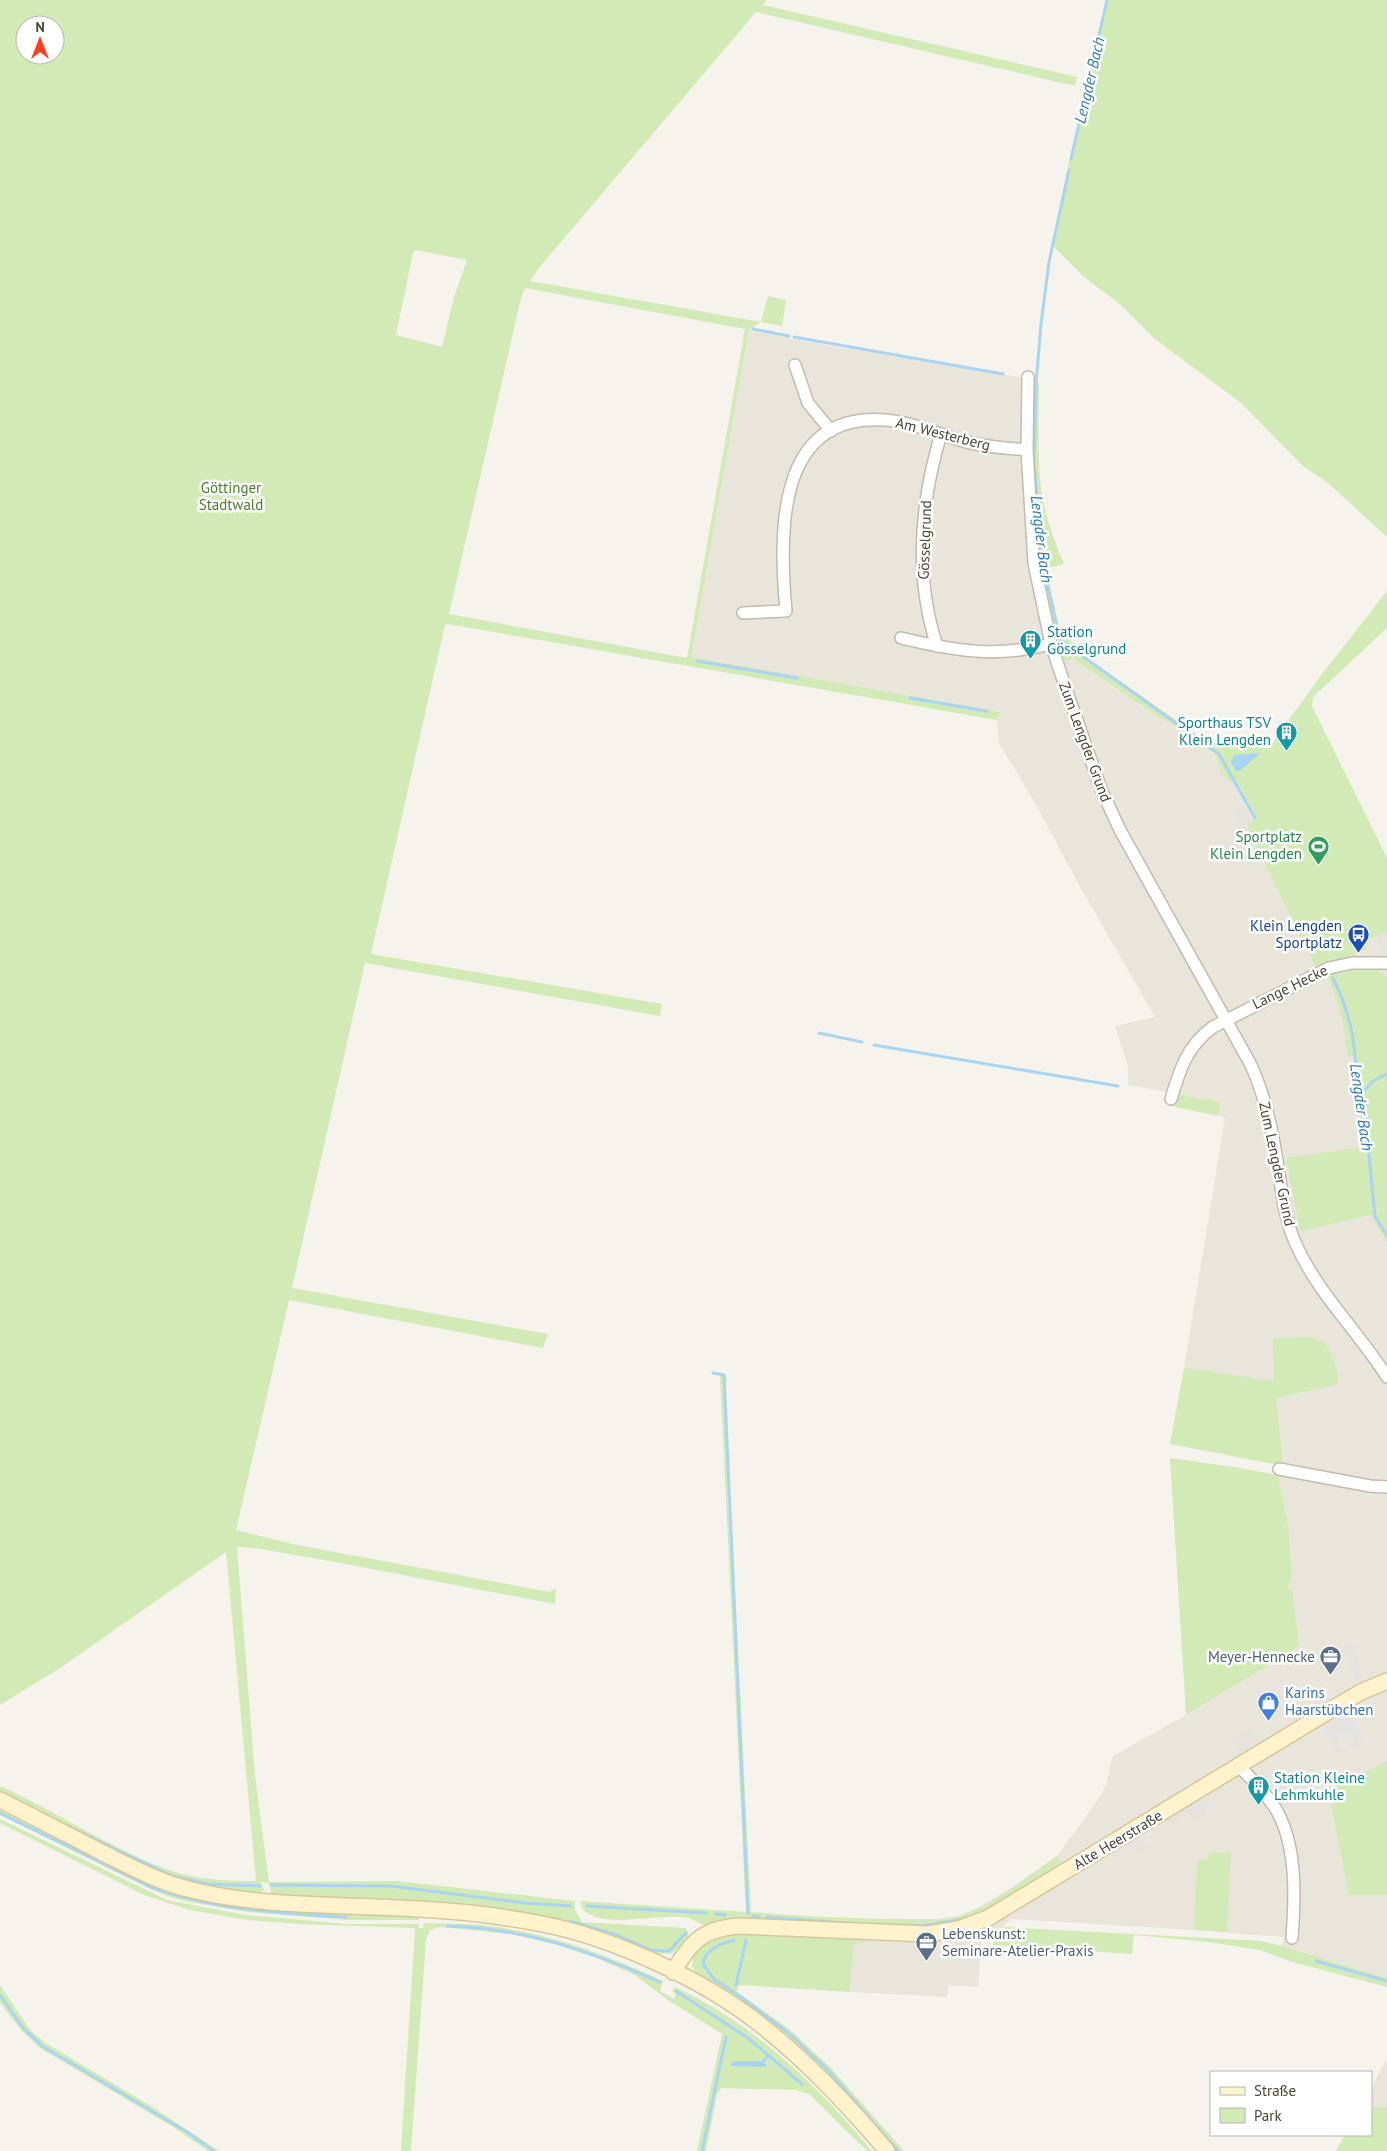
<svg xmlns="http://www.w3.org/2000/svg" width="1387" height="2151" font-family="'PT Sans',sans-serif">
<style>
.residential{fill:#eae5da}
.industrial{fill:#e6e2dd}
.green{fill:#d2eab5;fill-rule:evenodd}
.parking{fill:#e5e3e0;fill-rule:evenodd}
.water{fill:#a9d4f2}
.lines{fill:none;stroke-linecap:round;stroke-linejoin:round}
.stream{stroke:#a9d4f2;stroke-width:3}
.street-casing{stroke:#c2bbae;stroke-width:14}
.secondary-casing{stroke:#d6c79b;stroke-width:18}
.street{stroke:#fff;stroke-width:11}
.secondary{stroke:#fff3cd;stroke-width:15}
.labels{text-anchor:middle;stroke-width:5;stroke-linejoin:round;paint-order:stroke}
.street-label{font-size:15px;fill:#4b4439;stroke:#fff}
.park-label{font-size:15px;fill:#4a7f2a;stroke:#fff}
.culture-label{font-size:15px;fill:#0d838f;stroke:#fff;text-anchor:start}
.leisure-label{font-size:15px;fill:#27864d;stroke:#fff;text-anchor:end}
.transit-label{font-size:15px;fill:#164399;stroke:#fff;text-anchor:end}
.service-label{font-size:15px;fill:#4e5e75;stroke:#fff;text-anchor:end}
.shop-label{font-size:15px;fill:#366cbe;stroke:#fff;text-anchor:start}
.water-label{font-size:16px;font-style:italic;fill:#2e7ab2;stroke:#fff}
</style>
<rect width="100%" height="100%" fill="#f6f3ec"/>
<path class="residential" d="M749,330L831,346L1031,379L1046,568L1061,635L1072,658L1157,716L1191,735L1216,755L1269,748L1295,710L1387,903V1978L1282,1946L1283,1937L1194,1930L1010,1919L1003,1927L982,1935L978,1987L949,1985L947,1997L850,1992L854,1944L867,1919H935L959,1916L981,1906L1017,1884L1057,1856L1098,1800L1106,1785L1113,1756L1186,1715L1298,1646L1291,1589L1287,1590L1288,1524L1275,1463L1270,1381L1184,1368L1225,1118L1218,1116L1221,1102L1128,1085V1067L1115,1026L1155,1017L1079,885L1034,801L999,743L997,720L1001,712L690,657Z
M1387,2058V2151H1336L1345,2135H1371V2088Z"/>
<path class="industrial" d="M1288,1705L1298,1721L1291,1725L1282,1709Z
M1251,1727L1261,1743L1241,1756L1231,1739Z
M1208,1791V1807L1206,1808L1205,1816L1192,1820L1187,1813L1175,1819L1181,1822L1179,1826L1169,1821L1167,1822L1163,1818Z
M1135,1835L1141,1842L1148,1845L1146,1849L1142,1848L1140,1852L1122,1845V1844Z"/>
<path class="green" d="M0,0H767L763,5L1077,77L1075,86L756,12L538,269L530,281L761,322L768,296L786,300L782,326L761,322L749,330L691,657L1001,712L997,720L448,624L445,625L371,954L662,1004L660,1016L365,963L292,1288L548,1334L543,1348L289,1300L236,1530L297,1545L550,1592L556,1588L555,1604L330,1561L255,1548L237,1547L255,1776L269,1882L397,1881L575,1901V1910L582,1922L686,1928L689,1936L672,1954H653L600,1933L272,1897L269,1883L261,1882L264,1890L258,1895L228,1892L171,1879L0,1796V1786C58,1812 112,1850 172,1871C197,1880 230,1881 256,1881L226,1552L60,1668L0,1705ZM25,25H55V55H25ZM415,250L467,260L454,297L442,347L396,335L413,253ZM525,288L745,329L687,658L449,614L521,298Z
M1106,0H1387V537L1327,482L1304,467L1241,403L1155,339L1121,305L1084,277L1052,245L1067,171Z
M1031,379L1039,383C1039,421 1036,470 1044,506C1049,526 1056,545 1064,564L1047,568L1051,591L1044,593C1031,523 1030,450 1031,379Z
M1387,591V628L1313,697L1312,706L1387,858V931L1364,942L1367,949L1363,951L1361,948L1355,951L1357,955L1352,959L1320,967L1316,966L1313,962L1248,828V823L1257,818L1238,783L1230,781L1221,774L1216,755L1191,735L1157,716L1072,658L1065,662L1060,646H1057L1045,598L1052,596L1061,635L1067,634L1078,652L1206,741L1218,745L1269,748L1319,678Z
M1353,970H1379V973L1387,976V1242L1371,1215L1300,1231L1286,1158L1363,1147L1353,1056H1348C1344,1028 1340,1001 1327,975Z
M1177,1094L1221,1102L1218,1116L1175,1107Z
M1312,1337L1326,1343L1335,1364L1339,1384L1276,1398L1283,1466L1170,1444L1184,1368L1274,1381L1273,1338Z
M720,1375L727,1377L725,1389L751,1912C799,1916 847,1918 895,1919C916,1919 941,1922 960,1916C995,1904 1027,1877 1057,1856L1062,1865L976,1917L935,1927L729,1920C722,1921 714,1924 707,1925C700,1925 695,1920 689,1918C660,1912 606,1930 583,1910L580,1901L746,1912Z
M1170,1458L1235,1467L1278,1475L1288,1524L1292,1577L1287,1589H1292L1299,1646L1186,1715Z
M1387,1762V1895H1349L1328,1789Z
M0,1806L143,1879L416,1914L419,1920H347L247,1912L184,1901L167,1896L146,1887L0,1815Z
M0,1819L167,1900L246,1915L347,1924H419V1928H423L424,1923C446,1924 468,1923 489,1926C550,1933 608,1955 663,1981L660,1991L674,1999L676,1995L672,1990L675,1987C753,2023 818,2085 872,2151H867L809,2094L796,2090L721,2088L717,2095L706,2151H697L722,2034L668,2000L635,1975L599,1959L555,1944L511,1934L440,1927L430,1930L426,1940L411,2151H401L415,1928L300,1924L247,1920L190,1910L144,1895L0,1823Z
M1209,1853H1231L1227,1932L1194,1930L1197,1860H1208Z
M1003,1927L1262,1941L1282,1946L1387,1978V1987L1289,1961L1260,1950L1209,1942L1134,1935L1132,1954L993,1945L994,1933Z
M726,1933L866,1936L865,1941L854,1944L850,1992L739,1985L737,1992L789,2029L830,2067L904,2151H893L697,1974L692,1967C692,1947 710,1940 726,1933Z
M0,1985L31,2031L46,2043L151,2106L219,2151H208L173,2127L40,2048L22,2031L0,2003Z
M1371,2107H1387V2151H1336L1345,2135H1371Z"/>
<path class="parking" d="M875,412L903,415L926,420L965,433L997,439V442L879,416H862L837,422L839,418L847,415Z
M794,464L779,558L776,553L778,512L790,466Z
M924,485L920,589L916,584L915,544L919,490Z
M1080,746L1096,788L1213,1006L1208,1005L1126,859L1093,788L1077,747Z
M1243,805L1252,821L1241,827L1232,811Z
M1387,931V955L1384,954L1376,936Z
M1355,1644L1362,1678L1356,1680L1342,1647Z
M1351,1712L1365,1743L1337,1755L1322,1726ZM1350,1730L1355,1742L1341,1748L1336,1736Z"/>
<path class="water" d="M1260,753L1240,771H1236L1231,762L1234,755Z
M735,2061H762L767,2065L765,2067L732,2066L730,2064Z"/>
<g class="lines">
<path class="stream" d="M1071,159L1107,0
M1069,170L1049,262L1041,324L1036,384L1034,461L1041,557L1060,640L1219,754L1255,818
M753,329L789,336
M794,337L1003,374
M697,661L797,678
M910,698L987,711
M1333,978C1342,996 1348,1014 1352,1033C1356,1054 1355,1074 1363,1095L1375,1216L1387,1236
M819,1033L862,1042
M874,1045L1118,1086
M1362,1093L1373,1081L1387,1074
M713,1373L724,1375L748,1914
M0,1813L151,1887C213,1910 281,1913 346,1917
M59,1822L172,1876L208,1884L260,1886
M271,1885L391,1886L526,1903L571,1906
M587,1906L706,1913
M716,1914L725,1915
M753,1916L759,1917
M767,1917L844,1923
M570,1921L617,1935L651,1950L669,1951L686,1933
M447,1926C525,1928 590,1951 660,1982
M907,1926H921L959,1920
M734,1940C722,1943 704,1950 703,1964L714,1979L741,1997L790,2034L828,2070L898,2151
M1316,1961L1387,1981
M736,1985L746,1940
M676,1991L748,2038L802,2084
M0,1995L23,2028L42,2046L187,2132L214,2151
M761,2065L768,2055
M702,2151L726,2037"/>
<defs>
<path id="street" d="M795,365L808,403L831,431
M1028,377L1027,450L1034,563L1051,644L1064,683L1101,789L1120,830L1251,1065C1263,1092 1270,1119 1275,1149C1281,1180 1282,1213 1295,1242C1317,1293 1358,1331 1387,1377
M743,613L786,611C779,535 775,412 885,420C912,422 937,434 963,441C983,447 1005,448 1027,450
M901,638C955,651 997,658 1051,644
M937,646C914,576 920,504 941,434
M1171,1099C1180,1069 1187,1046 1213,1027L1329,968L1352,963H1387
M1279,1469L1370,1486L1387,1487
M1239,1766C1252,1780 1269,1796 1278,1813C1297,1849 1295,1898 1292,1938"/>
<path id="secondary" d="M0,1800C34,1817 68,1835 101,1852C131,1867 160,1883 192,1890C266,1908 345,1904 419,1909C460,1911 502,1916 542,1924C611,1937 702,1979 757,2022C806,2060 847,2104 887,2151
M673,1972C691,1942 702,1929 738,1926L928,1934L958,1929L988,1918L1337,1706L1361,1692L1387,1681"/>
</defs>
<use href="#street" class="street-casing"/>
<use href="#secondary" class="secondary-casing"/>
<use href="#street" class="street"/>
<use href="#secondary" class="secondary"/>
</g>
<defs>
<symbol id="building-pin" viewBox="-11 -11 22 30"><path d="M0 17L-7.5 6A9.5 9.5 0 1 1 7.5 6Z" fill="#0f9aa8" stroke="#fff"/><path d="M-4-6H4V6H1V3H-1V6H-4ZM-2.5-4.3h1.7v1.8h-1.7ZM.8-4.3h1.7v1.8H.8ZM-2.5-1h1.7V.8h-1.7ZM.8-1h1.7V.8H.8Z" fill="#fff"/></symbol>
<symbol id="stadium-pin" viewBox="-11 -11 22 30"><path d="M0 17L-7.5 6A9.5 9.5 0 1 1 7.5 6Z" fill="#2e9e5b" stroke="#fff"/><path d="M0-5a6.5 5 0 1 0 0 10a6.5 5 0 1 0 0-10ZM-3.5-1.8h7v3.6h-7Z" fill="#fff"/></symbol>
<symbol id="bus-pin" viewBox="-11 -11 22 30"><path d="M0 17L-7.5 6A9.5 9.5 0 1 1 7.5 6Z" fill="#1a4fb4" stroke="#fff"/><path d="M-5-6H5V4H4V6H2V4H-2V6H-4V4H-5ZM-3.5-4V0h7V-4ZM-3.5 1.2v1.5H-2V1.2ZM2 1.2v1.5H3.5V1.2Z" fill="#fff"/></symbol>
<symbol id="office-pin" viewBox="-11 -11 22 30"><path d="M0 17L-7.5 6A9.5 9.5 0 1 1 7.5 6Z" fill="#5c6f8a" stroke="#fff"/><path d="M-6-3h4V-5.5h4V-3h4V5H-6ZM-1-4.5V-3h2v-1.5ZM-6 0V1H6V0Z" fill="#fff"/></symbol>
<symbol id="shop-pin" viewBox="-11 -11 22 30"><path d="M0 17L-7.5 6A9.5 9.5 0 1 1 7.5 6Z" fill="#3f7fe0" stroke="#fff"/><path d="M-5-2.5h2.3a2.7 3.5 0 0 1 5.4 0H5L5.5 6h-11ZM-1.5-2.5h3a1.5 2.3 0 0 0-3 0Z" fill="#fff"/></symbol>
</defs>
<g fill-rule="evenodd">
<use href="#building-pin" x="1018" y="628" width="25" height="34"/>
<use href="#building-pin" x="1274" y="720" width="25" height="34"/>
<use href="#stadium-pin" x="1306" y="834" width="25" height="34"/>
<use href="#bus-pin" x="1346" y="922" width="25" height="34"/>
<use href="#office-pin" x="1318" y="1644" width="25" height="34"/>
<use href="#shop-pin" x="1256" y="1690" width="25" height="34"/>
<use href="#building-pin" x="1246" y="1774" width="25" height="34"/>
<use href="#office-pin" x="914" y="1930" width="25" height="34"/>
</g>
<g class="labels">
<g class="street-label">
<text transform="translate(943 434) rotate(14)" y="5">Am Westerberg</text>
<text transform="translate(925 540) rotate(-88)" y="5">Gösselgrund</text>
<text transform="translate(1085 742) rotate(70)" y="5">Zum Lengder Grund</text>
<text transform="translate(1290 987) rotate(-26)" y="5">Lange Hecke</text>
<text transform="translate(1277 1164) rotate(78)" y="5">Zum Lengder Grund</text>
<text transform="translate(1118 1840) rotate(-31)" y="5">Alte Heerstraße</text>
</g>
<g class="park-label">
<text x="231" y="493">Göttinger<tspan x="231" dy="17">Stadtwald</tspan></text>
</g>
<g class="culture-label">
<text x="1047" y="637">Station<tspan x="1047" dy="17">Gösselgrund</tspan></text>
<text x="1271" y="728" text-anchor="end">Sporthaus TSV<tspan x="1271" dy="17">Klein Lengden</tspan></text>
<text x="1274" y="1783">Station Kleine<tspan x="1274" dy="17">Lehmkuhle</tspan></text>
</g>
<g class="leisure-label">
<text x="1302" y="842">Sportplatz<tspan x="1302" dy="17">Klein Lengden</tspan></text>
</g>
<g class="transit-label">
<text x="1342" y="931">Klein Lengden<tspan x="1342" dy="17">Sportplatz</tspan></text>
</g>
<g class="service-label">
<text x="1315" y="1662">Meyer-Hennecke</text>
<text x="942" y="1939" text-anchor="start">Lebenskunst:<tspan x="942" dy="17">Seminare-Atelier-Praxis</tspan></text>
</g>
<g class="shop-label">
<text x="1285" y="1698">Karins<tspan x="1285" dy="17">Haarstübchen</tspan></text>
</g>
<g class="water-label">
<text transform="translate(1089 80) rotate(-77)" y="6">Lengder Bach</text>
<text transform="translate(1042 539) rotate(83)" y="6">Lengder Bach</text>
<text transform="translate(1362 1107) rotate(82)" y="6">Lengder Bach</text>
</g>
</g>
<rect x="1210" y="2071" width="162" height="65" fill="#ffffff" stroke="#b7b4b0"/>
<rect x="1220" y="2087" width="25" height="8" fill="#fff3cd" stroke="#b7b4b0"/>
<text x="1254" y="2096" font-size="15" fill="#4b4439">Straße</text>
<rect x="1220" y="2108" width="25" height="15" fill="#d2eab5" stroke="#b7b4b0"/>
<text x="1254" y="2121" font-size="15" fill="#4b4439">Park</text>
<g transform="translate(40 40)"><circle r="24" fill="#ffffff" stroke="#b7b4b0"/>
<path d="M0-4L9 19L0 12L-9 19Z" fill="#fc3f1d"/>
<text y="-8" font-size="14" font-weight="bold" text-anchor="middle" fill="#4b4439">N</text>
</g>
</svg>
